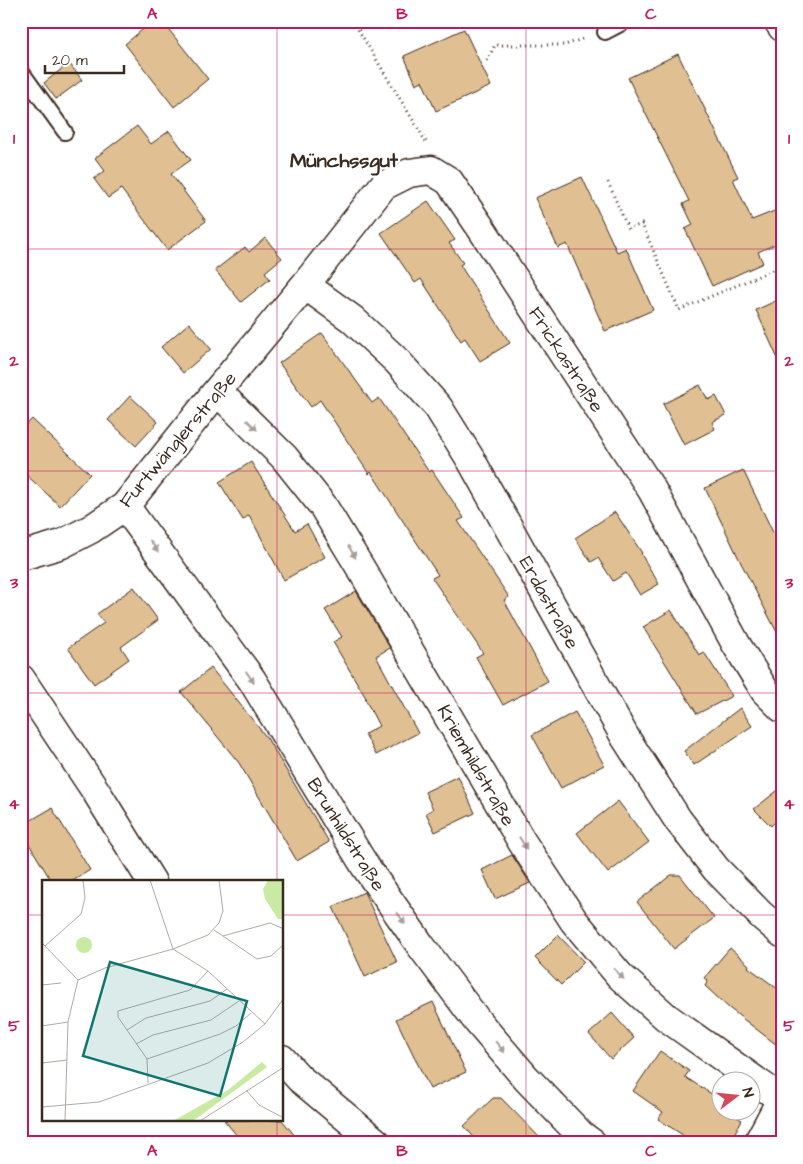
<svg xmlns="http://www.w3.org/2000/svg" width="803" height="1164" font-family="'Architects Daughter',sans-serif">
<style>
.building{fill:#e0c093;stroke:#3b2a1e}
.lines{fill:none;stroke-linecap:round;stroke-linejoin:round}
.service-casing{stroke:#3b2a1e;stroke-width:18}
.minor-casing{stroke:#3b2a1e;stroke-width:31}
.path{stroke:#3b2a1e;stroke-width:3;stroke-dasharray:1 4;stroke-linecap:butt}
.service{stroke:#fff;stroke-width:14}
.minor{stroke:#fff;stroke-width:28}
.oneway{fill:#a79f9a}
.grid{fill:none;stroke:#c2185b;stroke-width:1;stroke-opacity:0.55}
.labels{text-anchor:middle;stroke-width:4.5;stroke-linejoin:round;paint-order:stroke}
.street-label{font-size:19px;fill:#3b2a1e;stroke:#fff}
.neighbourhood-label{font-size:20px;font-weight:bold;fill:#3b2a1e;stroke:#fff}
.inset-road{fill:none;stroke:#b1aaa5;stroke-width:1}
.view{fill:#0f766e;fill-opacity:0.15;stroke:#0f766e;stroke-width:2.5}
.inset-edge{fill:none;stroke:#3b2a1e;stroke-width:2.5}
.neatline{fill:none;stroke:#c2185b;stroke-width:2}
.grid-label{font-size:16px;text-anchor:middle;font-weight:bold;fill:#c2185b}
</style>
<rect width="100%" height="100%" fill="#fff"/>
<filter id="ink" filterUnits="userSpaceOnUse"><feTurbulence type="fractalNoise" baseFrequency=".02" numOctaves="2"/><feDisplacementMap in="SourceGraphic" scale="10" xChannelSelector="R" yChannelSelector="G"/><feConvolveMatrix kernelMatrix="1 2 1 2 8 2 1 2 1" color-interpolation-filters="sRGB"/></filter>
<g filter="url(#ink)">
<path class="building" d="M153,21H162L208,79L174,107L125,44Z
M464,29L491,86L436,111L422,81L416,84L404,56Z
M678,54L738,177L733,179L752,220L782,208V241L758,252L763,263L712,286L685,229L693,225L683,204L689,201L628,78Z
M69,63L82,80L56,99L44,83Z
M137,126L151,144L169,131L191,160L171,174L206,221L167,250L121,189L108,198L94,179L105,171L95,158Z
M582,177L617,252L626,248L653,310L605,331L567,244L558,248L535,198Z
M428,201L455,240L449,243L463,263L460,265L510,343L480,361L465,338L461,341L421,279L415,283L381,233Z
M265,238L282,258L265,272L270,279L241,302L215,270L245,247L249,252Z
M782,298V368L756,310Z
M189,323L211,349L183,373L161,347Z
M322,333L372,403L379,398L429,472L432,470L464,518L458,521L509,597L504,600L548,681L503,705L476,657L483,653L432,578L438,575L371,472L369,474L320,400L311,407L279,363Z
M700,385L708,400L716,396L726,415L712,422L715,429L684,445L663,404Z
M130,396L158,422L136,446L108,420Z
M32,419L90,474L60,506L21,470V430Z
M251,462L295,531L307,524L325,557L284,580L249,515L243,520L219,482Z
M743,470L782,551V642L741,563L705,488Z
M615,512L642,553L641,554L659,584L640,595L626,573L613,581L598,558L591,562L575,538Z
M134,587L158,620L121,647L129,659L94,684L68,648L104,623L97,614Z
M356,591L390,648L376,656L418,733L376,755L365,734L379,726L365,699L366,698L333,642L342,637L325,610Z
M671,610L699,655L704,652L732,696L697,714L643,627Z
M211,668L267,738L329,842L297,861L239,763L181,692Z
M740,708L752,726L694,765L684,751Z
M575,712L604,765L561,788L532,735Z
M458,776L475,813L435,832L426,813L433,809L425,792Z
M782,787V815L771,826L754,809Z
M618,801L649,842L608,873L577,833Z
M52,808L90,870L71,882H52L21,831V826Z
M512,855L530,883L495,899L482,870Z
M671,875H680L714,918L674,949L637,902Z
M364,892L397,962L365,977L333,907Z
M558,935L584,962L561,985L535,958Z
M730,948L749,965L748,967L782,992V1049L729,1008L705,986L708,981L704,978Z
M433,1002L466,1072L430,1089L396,1019Z
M612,1013L634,1038L611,1059L589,1034Z
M660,1051L689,1071L685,1077L718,1098L715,1104L720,1107V1112H728L742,1120L729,1143H695L658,1119L663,1112L633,1091Z
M493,1098H501L545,1143H479L464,1126Z
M224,1120H282L301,1143H243Z"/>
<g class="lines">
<defs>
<path id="service" d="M605,32L626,21
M21,71L65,132"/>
<path id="minor" d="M778,21L782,27
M305,285L352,319L397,361L438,407L471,460L625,737L678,820L716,869L761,915L782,933
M217,391L284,457L323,506L363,572L522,842L574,921L620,976L666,1017L781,1099
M125,506L252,680L365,866L421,946L478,1022L526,1078L581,1135L592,1143
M21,556L62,544L91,529L125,506L217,391L305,285L383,186L409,173L431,170L449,181L483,231L652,490L736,644L765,691L782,708
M21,679L97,793L152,882
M282,1059L299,1078L377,1143
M758,1143L782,1098"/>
</defs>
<use href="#service" class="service-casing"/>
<use href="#minor" class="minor-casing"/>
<path class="path" d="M353,21L428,145
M487,61L495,45H565L585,38
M608,182L628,229L642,224L679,310L782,266
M778,482L782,489"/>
<use href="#service" class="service"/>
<use href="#minor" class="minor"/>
</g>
<defs><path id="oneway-solid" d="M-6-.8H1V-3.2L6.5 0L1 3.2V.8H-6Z" transform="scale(1.25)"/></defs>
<g class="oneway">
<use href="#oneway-solid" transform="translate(252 425) rotate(45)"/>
<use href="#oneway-solid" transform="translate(154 546) rotate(54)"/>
<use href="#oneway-solid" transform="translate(352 552) rotate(59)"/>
<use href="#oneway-solid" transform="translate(250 677) rotate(55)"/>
<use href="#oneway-solid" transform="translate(523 843) rotate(58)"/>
<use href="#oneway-solid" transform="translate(401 918) rotate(55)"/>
<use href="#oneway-solid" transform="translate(619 974) rotate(47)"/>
<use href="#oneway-solid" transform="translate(500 1047) rotate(50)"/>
</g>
</g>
<path class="grid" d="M277,21V882M526,21V1143M21,249H782M21,471H782M21,693H782M21,915H44M282,915H782M277,1120V1143"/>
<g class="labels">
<g class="street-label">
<text transform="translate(567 359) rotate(57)" y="7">Frickastraße</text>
<text transform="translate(177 439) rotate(-50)" y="7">Furtwänglerstraße</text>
<text transform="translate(550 602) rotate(61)" y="7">Erdastraße</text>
<text transform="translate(477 765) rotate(60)" y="7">Kriemhildstraße</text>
<text transform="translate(347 834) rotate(58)" y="7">Brunhildstraße</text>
</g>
<g class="neighbourhood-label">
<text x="344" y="167">Münchssgut</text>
</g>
</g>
<g transform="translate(42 880)">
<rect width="241" height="241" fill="#fff"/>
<path d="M226,0H241V39H236L223,19L221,9ZM34 65a8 8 0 1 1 16 0a8 8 0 1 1-16 0ZM220,182L225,187L155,238L150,241H131L186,210Z" fill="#c8eaa2"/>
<path class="inset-road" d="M108,0L131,69M172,50L215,79L229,76L242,64M181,56L228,43L242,49M0,63L36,100M3,66L39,34L43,18L41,0M131,69L166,91L223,144M36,100L63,88L131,69L166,55L177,43L181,31L177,0M0,105L19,103M0,146L26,142M85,150L104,138L168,121L185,109M94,164L111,155L169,140L197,121M105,179L178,154L194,146L209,133M0,183L25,180M106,203L105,179L76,137V131L148,110L166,91M204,210L217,225L242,238M0,227L57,222L166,183L201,162L223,144L242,118M23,241L26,142L36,100M158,241L242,187"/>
<path class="view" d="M68,82L205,121L178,216L41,176Z"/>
<rect width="241" height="241" class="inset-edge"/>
</g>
<rect width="803" height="1164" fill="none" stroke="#fff" stroke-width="55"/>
<g transform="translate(736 1096) rotate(74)"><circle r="24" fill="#ffffff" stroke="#b1aaa5"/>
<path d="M0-4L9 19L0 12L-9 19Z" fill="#d1495b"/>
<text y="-8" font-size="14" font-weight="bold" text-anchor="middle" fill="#3b2a1e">N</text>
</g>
<path d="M45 65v8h79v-8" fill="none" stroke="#3b2a1e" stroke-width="2.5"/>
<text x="52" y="65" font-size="15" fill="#3b2a1e" stroke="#ffffff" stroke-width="4" paint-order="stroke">20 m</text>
<rect x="28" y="28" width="748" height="1108" class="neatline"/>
<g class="grid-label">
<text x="152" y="19">A</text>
<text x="402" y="19">B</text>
<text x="651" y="19">C</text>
<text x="14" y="144">1</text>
<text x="789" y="144">1</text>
<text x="14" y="366">2</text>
<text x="789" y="366">2</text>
<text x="14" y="588">3</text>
<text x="789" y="588">3</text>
<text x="14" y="809">4</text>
<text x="789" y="809">4</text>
<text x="14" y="1031">5</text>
<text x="789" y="1031">5</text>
<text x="152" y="1156">A</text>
<text x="402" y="1156">B</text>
<text x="651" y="1156">C</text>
</g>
</svg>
